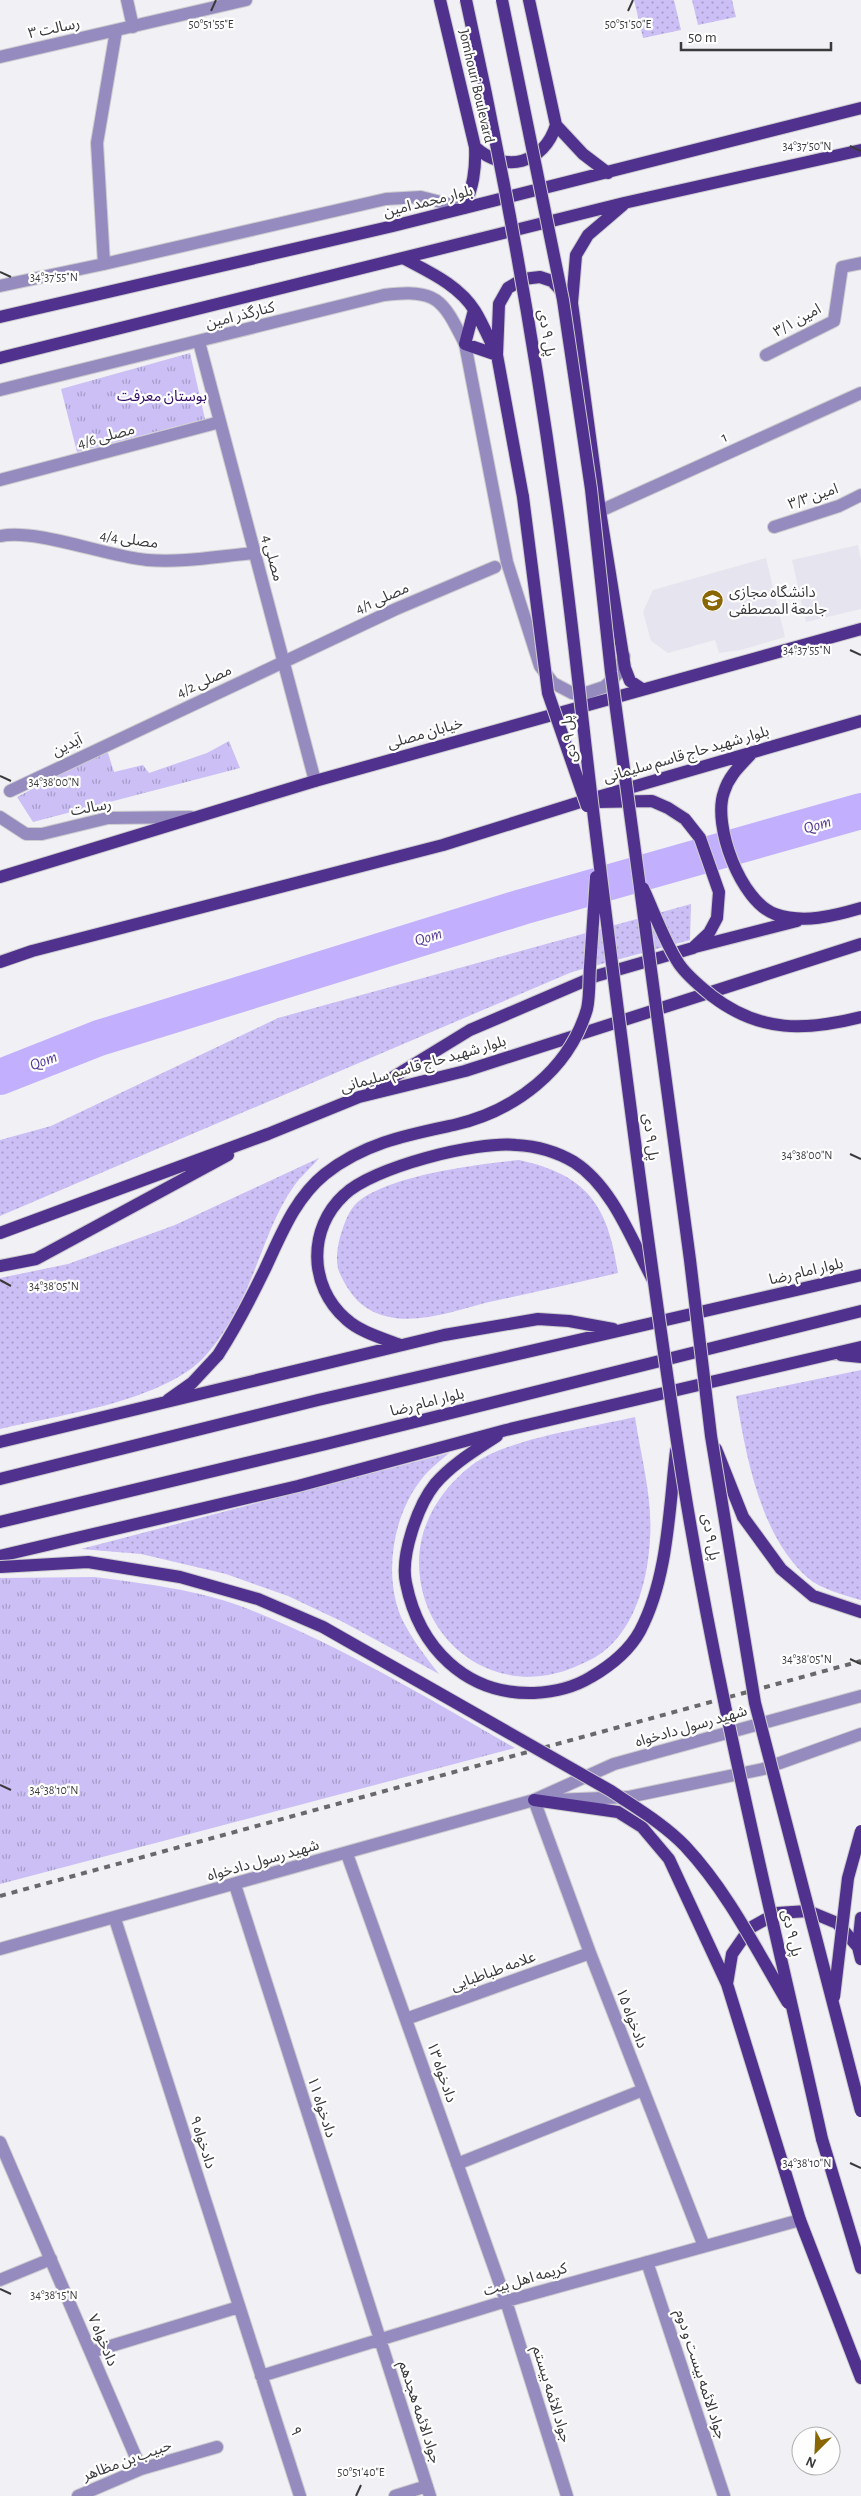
<svg xmlns="http://www.w3.org/2000/svg" width="861" height="2496" font-family="'Alegreya Sans','Noto Sans Arabic',sans-serif">
<style>
.built{fill:#e6e4ef}
.grass{fill:url(#grass-dots)}
.park{fill:url(#park-tufts)}
.lines{fill:none;stroke-linecap:round;stroke-linejoin:round}
.river{stroke:#c2b0fe;stroke-width:36}
.minor-casing{stroke:#cccccf;stroke-width:14}
.major-casing{stroke:#cccccf;stroke-width:14}
.minor{stroke:#968bbe;stroke-width:12}
.major{stroke:#50328e;stroke-width:12}
.rail{stroke:#69696b;stroke-width:4;stroke-dasharray:6 6;stroke-linecap:butt}
.major-bridge-casing{stroke:#cccccf;stroke-width:14;stroke-linecap:butt}
.major-bridge{stroke:#50328e;stroke-width:12}
.ticks{fill:none;stroke:#3a3a3c;stroke-width:2}
.labels{text-anchor:middle;stroke-width:4.5;stroke-linejoin:round;paint-order:stroke}
.street-label{font-size:15px;fill:#3a3a3c;stroke:#fefeff}
.park-label{font-size:15px;fill:#330d67;stroke:#fefeff}
.poi-label{font-size:15px;fill:#3a3a3c;stroke:#fefeff;text-anchor:start}
.water-label{font-size:16px;font-style:italic;fill:#543891;stroke:#fefeff}
.ticks-label{font-size:12px;text-anchor:middle;fill:#3a3a3c;stroke:#fefeff;stroke-width:4.5;stroke-linejoin:round;paint-order:stroke}
</style>
<defs>
<pattern id="grass-dots" width="8" height="8" patternUnits="userSpaceOnUse" patternTransform="scale(1.25)"><rect width="8" height="8" fill="#cbbff5"/><path d="M2 2h.1M6 6h.1" fill="none" stroke="#a69cc8" stroke-width="1.8" stroke-linecap="round"/></pattern>
<pattern id="park-tufts" width="24" height="20" patternUnits="userSpaceOnUse" patternTransform="scale(1.25)"><rect width="24" height="20" fill="#cbbff5"/><path d="M3 7l-1-3M5 7V3M7 7l1-3M15 17l-1-3M17 17v-4M19 17l1-3" fill="none" stroke="#a69cc8"/></pattern>
</defs>
<rect width="100%" height="100%" fill="#f1f0f4"/>
<path class="built" d="M858,545L861,560V609L806,622L792,560Z
M766,558L785,637L741,650L719,653L715,640L668,653L651,641L643,612L653,590Z"/>
<path class="grass" d="M634,0H674L681,30L643,38Z
M692,0H732L736,17L698,25Z
M691,904L690,940L572,972L0,1216V1140L51,1126L278,1018Z
M319,1158C311,1168 301,1176 294,1186C271,1218 260,1262 243,1297C233,1317 222,1337 207,1354C167,1401 59,1415 0,1429V1278L68,1264L175,1225Z
M519,1160C587,1175 608,1205 618,1273C575,1283 532,1293 489,1302C457,1310 419,1325 385,1316C362,1310 350,1295 340,1274C335,1263 337,1249 340,1237C343,1228 347,1214 354,1206C380,1176 479,1164 519,1160Z
M861,1370V1600H860C844,1595 821,1589 808,1578C760,1536 746,1456 736,1396Z
M635,1417C641,1457 653,1499 650,1539C648,1576 638,1618 611,1645C601,1655 589,1661 577,1666C500,1701 420,1646 419,1563C419,1523 441,1489 472,1465C508,1438 589,1428 635,1417Z
M449,1453C441,1460 431,1468 424,1476C393,1513 383,1573 401,1617C411,1638 425,1656 439,1674L343,1622L288,1596L226,1574L141,1554L81,1549Z"/>
<path class="park" d="M190,353L205,419L77,452L61,389Z
M229,741L240,768L33,822L17,797L107,750L114,772L143,765L149,773L207,753Z
M95,1577C145,1584 195,1589 243,1607C338,1644 427,1698 515,1748L0,1884V1578Z"/>
<g class="lines">
<path class="river" d="M0,1077L99,1038L522,907L861,811"/>
<defs>
<path id="minor" d="M127,0L133,27
M0,57L246,0
M104,264L97,143L116,31
M0,286L104,264L386,199L421,197L464,208
M199,342L315,781
M766,355L834,321L842,267L861,263
M0,390L384,295C437,289 442,298 465,344L507,562L540,666L553,683L572,693L583,694L604,687L612,680L619,672L624,656
M0,480L220,422
M600,511L861,393
M774,527L839,506L861,495
M0,536C40,529 104,556 147,560C183,563 219,556 255,553
M10,791L396,609L495,567
M0,817L26,834H42L108,818L191,817
M534,1800L590,1953L704,2246
M554,1800L628,1797L763,1769L861,1734
M347,1854L506,2301L567,2496
M235,1885L430,2496
M115,1919L300,2496
M0,1949L534,1800L614,1764L861,1696
M406,2019L590,1953
M0,2142L141,2469
M457,2164L643,2090
M647,2262L724,2496
M0,2280L51,2259
M91,2352L239,2307
M261,2376L506,2301L800,2220
M78,2496L141,2469L217,2447
M395,2496L427,2486"/>
<path id="major" d="M440,0L475,147C476,170 473,187 464,208
M529,0L556,125L583,154L608,173
M475,147C505,174 544,164 556,125
M623,205L588,235L576,255L572,303L600,511L625,668L630,681L642,689
M403,258C429,272 459,285 475,311C483,324 489,339 496,353
M474,310L465,344L497,355
M0,317L393,226L861,108
M0,358L624,203L861,150
M523,497L497,355L499,304L508,288L523,279L540,277L552,281L564,294
M753,752C741,765 729,775 724,792C712,825 741,902 775,914C803,924 834,916 861,908
M0,877L315,781L861,629
M695,947L797,921
M0,962L32,951L443,845L577,803L861,721
M372,1090L470,1030L596,976L693,948L709,933L717,918L719,892L700,838L685,819L668,808L652,801L597,802
M0,1233L268,1134L359,1097L465,1071L861,944
M0,1266L36,1259L228,1155
M400,1345C382,1338 360,1332 346,1319C308,1286 308,1228 344,1195C373,1167 476,1141 516,1145C535,1146 557,1152 574,1162C613,1187 632,1241 653,1280
M841,1355L861,1357
M168,1400L192,1383L218,1355
M497,1436C476,1450 452,1464 435,1484C418,1505 400,1556 406,1583C419,1648 466,1695 534,1693C555,1692 573,1688 591,1677C610,1666 629,1651 640,1631C668,1578 669,1510 676,1451
M0,1442L444,1335L538,1319L569,1321L613,1329
M716,1449L743,1517L781,1569L813,1596L861,1612
M0,1479L318,1400L861,1275
M0,1522L326,1444L861,1311
M0,1556L298,1486L506,1430L861,1347
M534,1800L618,1812L642,1827L669,1859L727,1984L800,2220L861,2378
M861,1918L858,1947L861,1959
M727,1984L732,1954L750,1928L777,1913L808,1911L837,1923L858,1947
M822,2139L861,2268"/>
</defs>
<use href="#minor" class="minor-casing"/>
<use href="#major" class="major-casing"/>
<use href="#minor" class="minor"/>
<use href="#major" class="major"/>
<path class="rail" d="M0,1896L861,1661"/>
<defs>
<path id="major-bridge" d="M466,0C502,163 532,328 555,494C572,612 583,732 598,851C622,1046 647,1241 676,1435C711,1672 770,1905 822,2139
M502,0L563,300L591,489L611,672L690,1260L711,1436L755,1703L861,2111
M523,497L548,693L587,806
M643,888C654,912 665,943 679,964C688,977 701,987 712,996C760,1033 806,1031 861,1017
M218,1355C236,1327 251,1298 265,1269C281,1235 295,1198 325,1174C364,1143 407,1135 454,1125C515,1111 569,1070 587,1009C590,996 589,980 590,967C592,937 594,907 596,877
M0,1567L88,1562L180,1577L258,1599L323,1627L611,1791C636,1808 664,1824 685,1846C728,1892 756,1949 788,2003
M834,1997L848,1878L861,1831"/>
</defs>
<use href="#major-bridge" class="major-bridge-casing"/>
<use href="#major-bridge" class="major-bridge"/>
</g>
<path class="ticks" d="M211,11L216,0M628,11L633,0M850,146L861,151M0,272L11,277M850,650L861,655M0,776L11,781M850,1154L861,1159M0,1280L11,1286M850,1659L861,1664M0,1785L11,1790M850,2163L861,2168M0,2289L11,2294M356,2496L361,2485"/>
<defs>
<symbol id="university-disc" viewBox="-11 -11 22 22"><circle r="9.5" fill="#896603" stroke="#fefeff"/><path d="M0-5L7-2L0 1L-7-2ZM-4 1L0 2.5L4 1V4Q0 6-4 4Z" fill="#fff"/></symbol>
</defs>
<g fill-rule="evenodd">
<use href="#university-disc" x="700" y="588" width="25" height="25"/>
</g>
<g class="labels">
<g class="street-label">
<text transform="translate(54 28) rotate(-12)" y="5">رسالت ۳</text>
<text transform="translate(477 86) rotate(77)" y="5">Jomhouri Boulevard</text>
<text transform="translate(428 201) rotate(-14)" y="5">بلوار محمد امین</text>
<text transform="translate(240 315) rotate(-14)" y="5">کنارگذر امین</text>
<text transform="translate(797 320) rotate(-29)" y="5">امین ۳/۱</text>
<text transform="translate(547 333) rotate(81)" y="5">پل ۹ دی</text>
<text transform="translate(106 436) rotate(-15)" y="5">مصلی 4/6</text>
<text transform="translate(724 437) rotate(-24)" y="5">1</text>
<text transform="translate(813 496) rotate(-19)" y="5">امین ۳/۳</text>
<text transform="translate(129 539) rotate(8)" y="5">مصلی 4/4</text>
<text transform="translate(273 558) rotate(75)" y="5">مصلی 4</text>
<text transform="translate(382 598) rotate(-24)" y="5">مصلی 4/1</text>
<text transform="translate(204 681) rotate(-25)" y="5">مصلی 4/2</text>
<text transform="translate(425 733) rotate(-16)" y="5">خیابان مصلی</text>
<text transform="translate(569 739) rotate(-96)" y="5">پل ۹ دی</text>
<text transform="translate(67 745) rotate(-26)" y="5">آیدین</text>
<text transform="translate(686 754) rotate(-16)" y="5">بلوار شهید حاج قاسم سلیمانی</text>
<text transform="translate(91 807) rotate(-10)" y="5">رسالت</text>
<text transform="translate(423 1064) rotate(-16)" y="5">بلوار شهید حاج قاسم سلیمانی</text>
<text transform="translate(651 1137) rotate(83)" y="5">پل ۹ دی</text>
<text transform="translate(806 1271) rotate(-13)" y="5">بلوار امام رضا</text>
<text transform="translate(427 1402) rotate(-14)" y="5">بلوار امام رضا</text>
<text transform="translate(711 1537) rotate(80)" y="5">پل ۹ دی</text>
<text transform="translate(691 1726) rotate(-16)" y="5">شهید رسول دادخواه</text>
<text transform="translate(263 1860) rotate(-16)" y="5">شهید رسول دادخواه</text>
<text transform="translate(792 1933) rotate(77)" y="5">پل ۹ دی</text>
<text transform="translate(493 1971) rotate(-20)" y="5">علامه طباطبایی</text>
<text transform="translate(632 2018) rotate(69)" y="5">دادخواه ۱۵</text>
<text transform="translate(442 2072) rotate(71)" y="5">دادخواه ۱۳</text>
<text transform="translate(322 2107) rotate(72)" y="5">دادخواه ۱۱</text>
<text transform="translate(203 2142) rotate(72)" y="5">دادخواه ۹</text>
<text transform="translate(525 2279) rotate(-16)" y="5">کریمه اهل بیت</text>
<text transform="translate(103 2340) rotate(67)" y="5">دادخواه ۷</text>
<text transform="translate(701 2374) rotate(72)" y="5">جواد الائمه بیست و دوم</text>
<text transform="translate(552 2394) rotate(73)" y="5">جواد الائمه بیستم</text>
<text transform="translate(420 2412) rotate(72)" y="5">جواد الائمه هجدهم</text>
<text transform="translate(296 2431) rotate(72)" y="5">۹</text>
<text transform="translate(127 2460) rotate(-20)" y="5">حبیب بن مظاهر</text>
</g>
<g class="park-label">
<text x="162" y="401">بوستان معرفت</text>
</g>
<g class="poi-label">
<text x="729" y="597">دانشگاه مجازی<tspan x="729" dy="17">جامعة المصطفی</tspan></text>
</g>
<g class="water-label">
<text transform="translate(817 824) rotate(-16)" y="6">Qom</text>
<text transform="translate(428 936) rotate(-17)" y="6">Qom</text>
<text transform="translate(43 1060) rotate(-21)" y="6">Qom</text>
</g>
</g>
<g class="ticks-label">
<text x="211" y="28">50°51'55"E</text>
<text x="628" y="28">50°51'50"E</text>
<text x="807" y="150">34°37'50"N</text>
<text x="54" y="281">34°37'55"N</text>
<text x="807" y="654">34°37'55"N</text>
<text x="54" y="786">34°38'00"N</text>
<text x="807" y="1159">34°38'00"N</text>
<text x="54" y="1290">34°38'05"N</text>
<text x="807" y="1663">34°38'05"N</text>
<text x="54" y="1794">34°38'10"N</text>
<text x="807" y="2167">34°38'10"N</text>
<text x="54" y="2299">34°38'15"N</text>
<text x="361" y="2476">50°51'40"E</text>
</g>
<g transform="translate(816 2451) rotate(204)"><circle r="24" fill="#fefeff" stroke="#b0b0b1"/>
<path d="M0-4L9 19L0 12L-9 19Z" fill="#896603"/>
<text y="-8" font-size="14" font-weight="bold" text-anchor="middle" fill="#3a3a3c">N</text>
</g>
<path d="M681 42v8h150v-8" fill="none" stroke="#3a3a3c" stroke-width="2.5"/>
<text x="688" y="42" font-size="15" fill="#3a3a3c" stroke="#fefeff" stroke-width="4" paint-order="stroke">50 m</text>
</svg>
